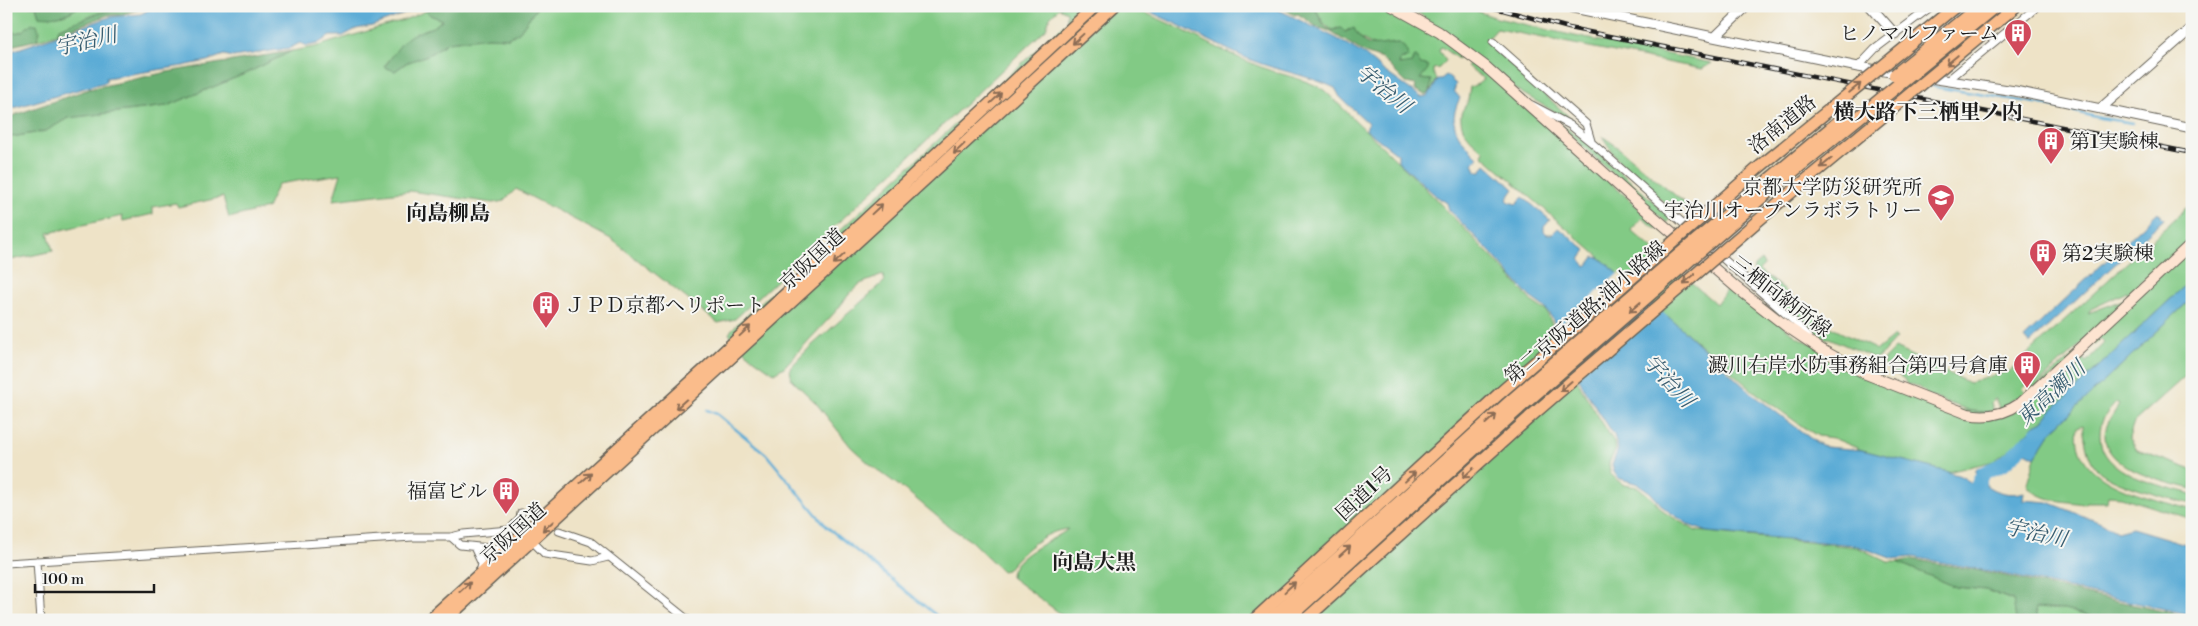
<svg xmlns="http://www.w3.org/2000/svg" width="2198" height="626" font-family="'Libre Bodoni','Noto Serif JP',serif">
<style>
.green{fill:#82ca85;stroke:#4f7350}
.forest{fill:#69ae72;stroke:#426547}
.water{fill:#5bacd6;stroke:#3c6479}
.pier{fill:#eee3c7}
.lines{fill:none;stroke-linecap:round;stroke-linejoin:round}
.stream{stroke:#5bacd6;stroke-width:2.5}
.river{stroke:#5bacd6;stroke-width:14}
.minor-casing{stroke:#666258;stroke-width:9}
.tertiary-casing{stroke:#666258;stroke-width:11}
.secondary-casing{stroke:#666258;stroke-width:12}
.trunk-casing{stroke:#666258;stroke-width:14}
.motorway-casing{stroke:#666258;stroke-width:15}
.minor{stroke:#fff;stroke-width:7}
.tertiary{stroke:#fff;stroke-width:9}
.secondary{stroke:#fde4d1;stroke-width:10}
.trunk{stroke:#fabc8b;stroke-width:11}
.motorway{stroke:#fabc8b;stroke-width:12}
.rail-casing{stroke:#1c1c1c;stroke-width:4.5}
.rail{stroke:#f6f6f2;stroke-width:2.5;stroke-dasharray:8;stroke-linecap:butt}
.trunk-bridge-casing{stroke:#666258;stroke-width:14;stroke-linecap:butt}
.motorway-bridge-casing{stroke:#666258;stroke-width:15;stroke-linecap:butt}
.trunk-bridge{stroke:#fabc8b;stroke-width:11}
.motorway-bridge{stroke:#fabc8b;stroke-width:12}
.oneway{stroke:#8b6c54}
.labels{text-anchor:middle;stroke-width:4;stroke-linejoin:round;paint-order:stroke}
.poi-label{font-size:20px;fill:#1c1c1c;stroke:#f6f6f2;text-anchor:end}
.street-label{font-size:20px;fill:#1c1c1c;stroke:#f6f6f2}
.water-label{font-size:21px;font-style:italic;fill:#385d70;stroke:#f6f6f2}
.neighbourhood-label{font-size:21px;font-weight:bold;fill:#1c1c1c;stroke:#f6f6f2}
</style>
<rect width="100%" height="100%" fill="#f6f6f2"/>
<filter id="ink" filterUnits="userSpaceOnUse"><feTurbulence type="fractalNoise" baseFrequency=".02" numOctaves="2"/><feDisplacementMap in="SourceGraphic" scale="10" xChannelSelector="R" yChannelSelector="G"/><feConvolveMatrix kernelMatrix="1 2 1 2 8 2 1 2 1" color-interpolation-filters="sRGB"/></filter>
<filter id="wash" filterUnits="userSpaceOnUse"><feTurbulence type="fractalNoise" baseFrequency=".0096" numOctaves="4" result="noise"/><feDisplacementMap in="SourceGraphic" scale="20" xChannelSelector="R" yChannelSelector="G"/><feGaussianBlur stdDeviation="1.12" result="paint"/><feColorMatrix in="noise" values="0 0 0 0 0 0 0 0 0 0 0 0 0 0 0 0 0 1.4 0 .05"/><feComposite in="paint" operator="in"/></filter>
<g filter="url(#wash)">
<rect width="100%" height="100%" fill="#eee3c7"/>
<path class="green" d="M6,6H36L39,16C53,17 68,17 78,6H119L118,9L99,13L59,28L57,34L37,40L39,31L30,24C22,33 18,34 6,31Z
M538,6H1138L1137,10C1178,25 1215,49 1256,65C1278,75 1303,77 1324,90L1424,187L1510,276L1531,301L1546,311L1581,388L1614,442L1616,449L1609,463L1610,473L1617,480L1624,485L1638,487L1654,500L1664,512L1696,531L1857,547L1888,562H1897L1956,587L1986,590L2014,601L2016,620H1069L1011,577C1010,555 1054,541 1068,529C1044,531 1021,552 1007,570L1002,571L971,541L951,528L909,493L872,466L851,447L816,403L791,379L790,368L810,347L885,281L883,275L860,284L850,293L837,310L784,367L774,373L750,356L729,334L732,329L1067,22V12L1059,8L1050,17L1046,29L735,319L718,323L611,239L516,189L504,201L493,203L410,191L333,200L341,174L278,184L267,208L229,218L223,197L178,207L176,203L153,207V214L123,221L122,216L48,233L53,251L6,261V138L46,131L68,118L167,106L247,73L292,51L315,47L404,20L426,11L430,15L442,20C431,30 434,26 422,31C410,35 393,56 384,66L395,71L406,63L430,54L448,42L488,37L509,38L519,32Z
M1302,6H1387L1448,41L1463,56L1461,55L1458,59L1441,47L1439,51L1446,61L1439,68L1433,69V73L1437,79L1430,92L1431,80L1420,79V64L1403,65L1398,63L1400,60L1405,59C1406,51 1405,47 1399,43L1377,47L1362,39L1349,29L1345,32L1337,28L1333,30C1323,26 1321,17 1315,8Z
M1398,6H1462L1497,18L1575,36L1712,63L1702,69L1497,29L1486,41L1579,126L1515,89L1431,24C1423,14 1410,7 1398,6Z
M1469,57L1659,226L1656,229L1642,218L1631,230L1716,304L1727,289L1715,280L1720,276L1796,336L1943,408L2004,415L2085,346L2088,349L2081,356L2086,362L2104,343L2100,339L2094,344L2090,341L2192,245V279L2048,414L2043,421L2035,425L2014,446L1994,461L1948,472L1862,450L1833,438L1818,436L1803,427L1751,389L1482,155L1484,151C1473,142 1459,131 1461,114C1462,109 1467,105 1468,100C1469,96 1469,91 1470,87L1478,84L1484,79L1467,66L1471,61Z
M1549,117L1584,140L1672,218L1667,223L1557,123L1546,118Z
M1602,136L1615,145L1693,210L1691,212L1681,206L1675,212L1619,162Z
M2192,203L2191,239L2151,276C2144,277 2137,284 2136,291L2128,295L2127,292L2091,309L2088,313L2129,298L2034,388L2028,383L2023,389L2027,394L2025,396C2017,396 2009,401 2006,407L2000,410L1995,398L1991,403L1994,412L1971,411L1926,395C1922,389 1915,383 1907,385L1904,379L1883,365L1884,359L1895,348L1969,383L2009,371Z
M1761,260L1764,265L1759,270L1832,328L1877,350L1894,336L1896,338L1878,358H1874L1829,338L1819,339L1755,283L1753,279L1754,266Z
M2192,298V370L2134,422L2129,437L2137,450L2192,470V489C2166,482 2105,470 2105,436C2105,424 2113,415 2119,405L2117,402C2106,413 2100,420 2100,435C2099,476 2162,485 2192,494V504C2171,499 2110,484 2097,469C2087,458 2085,440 2083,425L2078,427C2069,485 2151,497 2192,510V519L2121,497L2108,496L2107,502H2086L2083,504C2067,501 2035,501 2027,484L2035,457L2051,432Z
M2035,608L2064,610L2105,620H2037Z"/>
<path class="forest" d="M36,6H78V7C67,16 53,18 39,16Z
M119,6H150L120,15H108L57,34L59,28L99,13L118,9Z
M437,6H538L519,32L508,38L488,37L448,42L430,54L406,63L395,71L384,67C392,58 400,42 410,36C424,28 429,32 442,20L430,15L426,11Z
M1280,6L1315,8C1319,14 1324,31 1333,30C1336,30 1338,28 1341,28L1345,32L1354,28C1366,54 1379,43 1399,43L1405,48L1409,57L1400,60L1399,65L1412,63L1415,56L1420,64L1428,65V69L1420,79L1431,80L1430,92L1425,95L1415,90L1416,85L1406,83L1382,59L1365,53L1329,31L1317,27L1298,14L1294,15Z
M30,24H37L39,31L37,40L6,47V31C18,34 22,33 30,24Z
M292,51L247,73L167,106L68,118L46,131L6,138V118L89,89L167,72Z
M1912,559L1987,572L2189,617L2192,620H2105L2064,610L2035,608L2037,620H2016L2013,600L1986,590L1956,587L1897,562Z"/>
<path class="water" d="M155,6H426L372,26L356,29L343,36H330L317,44L307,46L300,43L290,48L233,57L224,55L207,61L183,66L106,78V82L6,110V50L12,51L110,17L141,14Z
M1140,6H1271L1336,38L1365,55L1384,71L1421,97L1427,96L1433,89L1438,79H1441L1446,75L1456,84L1454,91L1460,98C1446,126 1459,138 1478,157L1473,163L1476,171H1481L1486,164L1514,189L1507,199L1509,202L1516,204L1523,197L1550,220L1544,227V231L1547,234H1553L1559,228L1586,250L1580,260L1585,266L1588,265L1594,257L1600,258L1680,327L1750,392L1814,441L1826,447L1862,450L1948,472L1964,477L1971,484L1977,476L1975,471L1979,467L1985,469L1988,475L1985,484C1994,493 2012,496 2024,492L2023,500L2048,502L2101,523L2117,532L2132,528L2189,545V548H2192V615L1989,571L1913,557L1893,559L1855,545L1708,532L1691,526L1665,509L1650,492L1638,484L1618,478L1614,472L1612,465L1618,449L1614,435L1584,389L1552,318L1544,307L1530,297L1491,253L1449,210L1447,203L1436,196L1398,161V154L1366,130L1368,123L1340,97L1335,88C1308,75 1278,71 1251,60C1213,44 1178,23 1140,8Z
M2158,212L2164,219L2029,344L2024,338Z
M2192,279V298L2051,432L2035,457L2014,446L2035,425L2043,421L2048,414Z"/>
<path class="pier" d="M1620,272L1633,284L1562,346L1555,329Z"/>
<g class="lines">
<path class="stream" d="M1929,84L1935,87L2048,105L2100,118L2133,123
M707,410L717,414L766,454L827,527L942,620"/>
<path class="river" d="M1977,486L1983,473L2003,464L2033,437"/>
</g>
</g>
<g filter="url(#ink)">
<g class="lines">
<defs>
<path id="minor" d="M1493,42L1586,124L1591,141
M1858,67L1875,49L1932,6
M1948,80L2038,6
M1532,105L1570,125L1591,142L1796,323L1808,337
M559,531L591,542L688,620
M451,537L460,545L507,550
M532,541L545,554L592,561L608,557
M474,547L482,564L480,572
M37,561L41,620
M6,563L413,537H451L463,534L509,530L520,519L521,513"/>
<path id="tertiary" d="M1564,6L1858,67L2015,91L2192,128
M1870,6L1895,34
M1715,37L1747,6
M2100,109L2192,28"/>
<path id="secondary" d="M1392,6L1439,32L1485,66L1639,204L1737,288L1786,326L1822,350L1866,374L1968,414C1988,418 2005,414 2021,403L2192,243"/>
<path id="trunk" d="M429,620L703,371L1095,6
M445,620L1114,6
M1254,620L1500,393
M1305,620L1530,417"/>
<path id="motorway" d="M1270,620L1512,400
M1286,620L1519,408"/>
</defs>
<use href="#minor" class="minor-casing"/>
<use href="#tertiary" class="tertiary-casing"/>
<use href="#secondary" class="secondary-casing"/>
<use href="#trunk" class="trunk-casing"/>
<use href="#motorway" class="motorway-casing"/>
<use href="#minor" class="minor"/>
<use href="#tertiary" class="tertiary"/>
<use href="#secondary" class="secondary"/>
<use href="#trunk" class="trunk"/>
<use href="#motorway" class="motorway"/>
<defs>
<path id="rail" d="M1488,6L1569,28L2192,153"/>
</defs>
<use href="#rail" class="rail-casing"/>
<use href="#rail" class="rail"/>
<defs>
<path id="trunk-bridge" d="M1500,393L1757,169L1956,6
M1530,417L1782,200L2016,6"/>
<path id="motorway-bridge" d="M1895,75L1980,6
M1512,400L1679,255L1847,115
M1519,408L1771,189L1995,6"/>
</defs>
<use href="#trunk-bridge" class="trunk-bridge-casing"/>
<use href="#motorway-bridge" class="motorway-bridge-casing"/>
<use href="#trunk-bridge" class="trunk-bridge"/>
<use href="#motorway-bridge" class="motorway-bridge"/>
</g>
<defs><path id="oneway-shaft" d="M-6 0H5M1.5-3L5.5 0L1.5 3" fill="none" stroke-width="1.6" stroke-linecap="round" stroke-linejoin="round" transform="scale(1.25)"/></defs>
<g class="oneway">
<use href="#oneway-shaft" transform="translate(1078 39) rotate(137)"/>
<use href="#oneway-shaft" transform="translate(1952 60) rotate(140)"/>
<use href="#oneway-shaft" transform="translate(1855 88) rotate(-39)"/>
<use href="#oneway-shaft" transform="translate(996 98) rotate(-43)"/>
<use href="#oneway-shaft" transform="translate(959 149) rotate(137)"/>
<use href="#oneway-shaft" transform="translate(1826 163) rotate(140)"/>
<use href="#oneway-shaft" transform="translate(877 209) rotate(-43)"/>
<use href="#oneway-shaft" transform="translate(839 259) rotate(137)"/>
<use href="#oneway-shaft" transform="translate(1689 279) rotate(140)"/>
<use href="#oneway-shaft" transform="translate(1635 307) rotate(139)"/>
<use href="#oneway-shaft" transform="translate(745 331) rotate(-43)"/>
<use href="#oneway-shaft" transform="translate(1566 386) rotate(139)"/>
<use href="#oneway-shaft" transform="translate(681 404) rotate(138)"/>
<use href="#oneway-shaft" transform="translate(1491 419) rotate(-42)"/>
<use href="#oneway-shaft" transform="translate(1468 473) rotate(138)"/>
<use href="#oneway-shaft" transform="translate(1410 477) rotate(-43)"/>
<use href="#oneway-shaft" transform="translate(586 478) rotate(-42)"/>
<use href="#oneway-shaft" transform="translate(548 526) rotate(138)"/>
<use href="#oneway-shaft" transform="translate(1345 551) rotate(-42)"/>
<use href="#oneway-shaft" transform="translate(465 587) rotate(-42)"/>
<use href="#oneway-shaft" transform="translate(1290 587) rotate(-43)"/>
</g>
</g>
<defs>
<symbol id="building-pin" viewBox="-11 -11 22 30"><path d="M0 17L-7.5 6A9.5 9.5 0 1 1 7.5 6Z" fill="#d1495b" stroke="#f6f6f2"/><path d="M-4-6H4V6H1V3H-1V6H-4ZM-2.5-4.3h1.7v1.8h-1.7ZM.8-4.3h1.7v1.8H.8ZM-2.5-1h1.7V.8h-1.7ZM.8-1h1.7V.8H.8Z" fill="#fff"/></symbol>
<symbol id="university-pin" viewBox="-11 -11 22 30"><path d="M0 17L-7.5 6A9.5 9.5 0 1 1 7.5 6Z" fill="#d1495b" stroke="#f6f6f2"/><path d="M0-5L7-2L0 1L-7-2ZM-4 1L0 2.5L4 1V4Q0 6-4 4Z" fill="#fff"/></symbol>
</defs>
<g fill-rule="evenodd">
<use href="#building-pin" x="2002" y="17" width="32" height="43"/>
<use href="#building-pin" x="2035" y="125" width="32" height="43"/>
<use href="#university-pin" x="1925" y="182" width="32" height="43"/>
<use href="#building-pin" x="2027" y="237" width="32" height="43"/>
<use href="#building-pin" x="530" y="289" width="32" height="43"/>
<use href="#building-pin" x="2011" y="349" width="32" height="43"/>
<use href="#building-pin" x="490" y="475" width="32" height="43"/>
</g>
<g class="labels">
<g class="poi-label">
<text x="1999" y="40">ヒノマルファーム</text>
<text x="2070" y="148" text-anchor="start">第1実験棟</text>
<text x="1922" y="194">京都大学防災研究所<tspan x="1922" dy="23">宇治川オープンラボラトリー</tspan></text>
<text x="2062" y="260" text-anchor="start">第2実験棟</text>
<text x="565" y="312" text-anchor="start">ＪＰＤ京都ヘリポート</text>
<text x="2008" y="372">澱川右岸水防事務組合第四号倉庫</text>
<text x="487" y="498">福富ビル</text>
</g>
<g class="street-label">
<text transform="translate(1782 124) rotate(-39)" y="7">洛南道路</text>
<text transform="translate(812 259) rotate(-43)" y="7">京阪国道</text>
<text transform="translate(1781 296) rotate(37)" y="7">三栖向納所線</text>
<text transform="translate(1585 312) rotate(-41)" y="7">第二京阪道路;油小路線</text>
<text transform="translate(1364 493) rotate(-43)" y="7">国道1号</text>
<text transform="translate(513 533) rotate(-42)" y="7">京阪国道</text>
</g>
<g class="water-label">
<text transform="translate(86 41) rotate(-13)" y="7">宇治川</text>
<text transform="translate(1384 89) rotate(39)" y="7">宇治川</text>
<text transform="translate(1669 381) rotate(47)" y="7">宇治川</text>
<text transform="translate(2051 393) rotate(-43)" y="7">東高瀬川</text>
<text transform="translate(2036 533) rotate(12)" y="7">宇治川</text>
</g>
<g class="neighbourhood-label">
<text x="1928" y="119">横大路下三栖里ノ内</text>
<text x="448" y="220">向島柳島</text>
<text x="1094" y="569">向島大黒</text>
</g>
</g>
<rect width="2198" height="626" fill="none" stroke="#f6f6f2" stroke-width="25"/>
<path d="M35 584v8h119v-8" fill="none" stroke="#1c1c1c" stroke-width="2.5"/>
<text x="42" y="584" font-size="15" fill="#1c1c1c" stroke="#f6f6f2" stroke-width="4" paint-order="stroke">100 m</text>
</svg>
